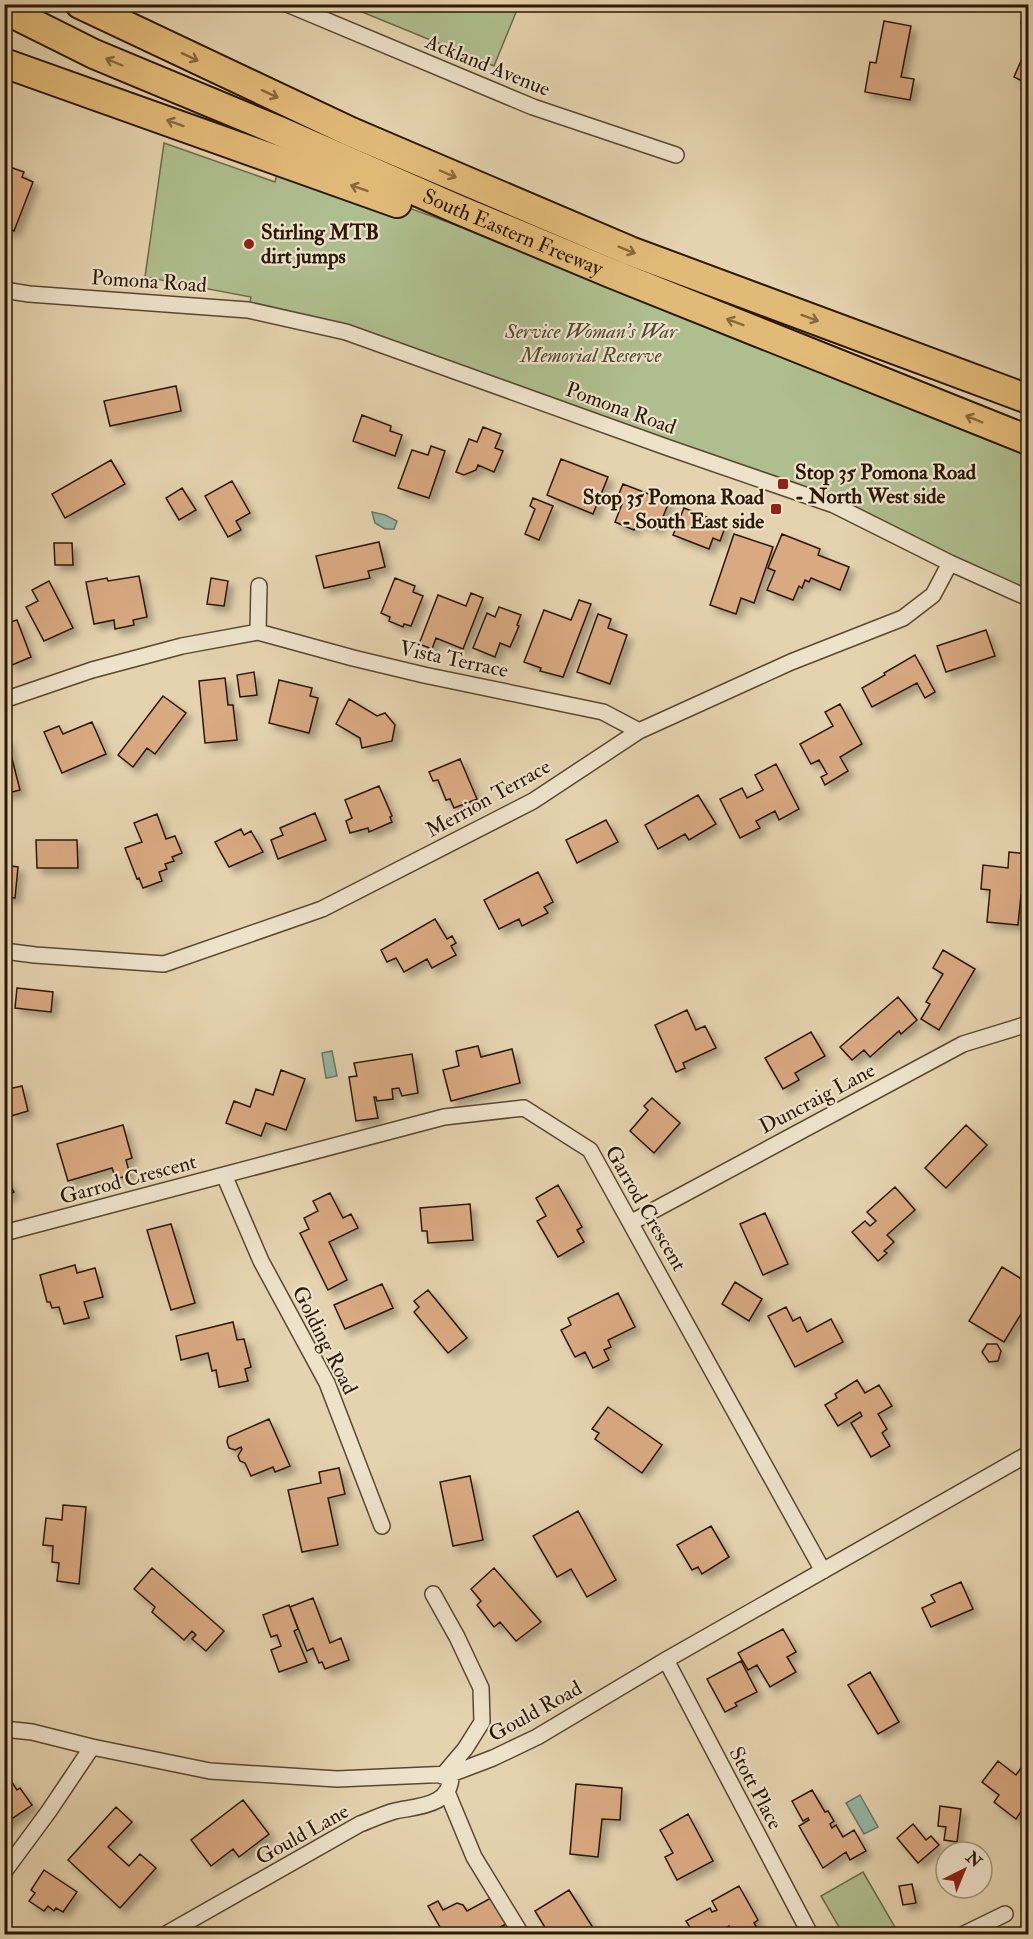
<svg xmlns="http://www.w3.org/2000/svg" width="1033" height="1939" font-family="'IM FELL Double Pica',serif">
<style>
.park{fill:#afbe8f;stroke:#6d6b4b;stroke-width:1.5}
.water{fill:#96b8a8;stroke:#6b7868;stroke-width:1.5}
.building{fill:#d9a982;stroke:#2b1807;stroke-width:1.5;filter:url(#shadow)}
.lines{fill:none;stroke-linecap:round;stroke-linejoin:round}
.minor-casing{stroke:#5a4731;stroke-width:18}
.motorway-casing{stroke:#2b1807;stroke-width:32}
.minor{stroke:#eee2cb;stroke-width:15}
.motorway{stroke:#e2ba78;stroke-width:28}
.oneway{stroke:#866940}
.poi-dot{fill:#8f2418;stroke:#eee2cb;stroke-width:2}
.labels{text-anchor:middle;stroke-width:4.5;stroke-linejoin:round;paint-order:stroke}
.street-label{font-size:21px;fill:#2b1807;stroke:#eee2cb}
.poi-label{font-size:21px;font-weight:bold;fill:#2b1807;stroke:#eee2cb;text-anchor:start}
.park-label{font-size:21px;font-style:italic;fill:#534a30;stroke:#eee2cb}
</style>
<defs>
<filter id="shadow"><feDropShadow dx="5.5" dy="5.5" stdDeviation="3" flood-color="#0004"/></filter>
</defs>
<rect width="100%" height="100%" fill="#e5d3af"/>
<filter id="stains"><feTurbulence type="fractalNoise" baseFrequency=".00333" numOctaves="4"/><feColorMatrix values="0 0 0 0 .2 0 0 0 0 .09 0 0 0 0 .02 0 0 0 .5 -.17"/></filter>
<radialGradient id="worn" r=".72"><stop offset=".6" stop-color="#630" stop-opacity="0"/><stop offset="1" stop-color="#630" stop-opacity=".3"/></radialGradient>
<path class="park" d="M345,5L519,4V5L494,66Z
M164,143L275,182L280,161L541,256L1028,440V595L834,505L473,376L248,310L251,297L145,277Z
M863,1872L899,1934H843L821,1896Z"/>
<path class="water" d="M372,512L385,515L397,521L394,529H385L375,523Z
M332,1051L337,1076L326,1078L322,1053Z
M860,1795L878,1827L864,1834L846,1803Z"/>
<path class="building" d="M1028,6V26L1021,23Z
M884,21L911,26L901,77L914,79L910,100L865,92L870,62L876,63Z
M1028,45V84L1014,77Z
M4,165L24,172L22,177L33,182L14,231L7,228L4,234Z
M176,386L181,411L110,426L104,401Z
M362,415L391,426L390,431L402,435L395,456L353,441Z
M483,427L501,434L495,448L503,451L494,472L478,465L476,470L464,475L456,472L469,439L477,442Z
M431,446L445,451L429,498L398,488L412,450L428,455Z
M561,459L608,477L593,514L547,495Z
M111,460L125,484L65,518L52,494Z
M232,481L250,513L236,521L241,530L228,537L205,496Z
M623,484L669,502L658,529L638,521L634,530L615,522L622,504L616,501Z
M182,488L196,510L179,520L166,498Z
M533,498L553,506L539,540L525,534L535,509L530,506Z
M684,508L726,525L720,541L713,538L709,549L673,535Z
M734,534L773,547L754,603L741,598L736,614L710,605Z
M782,534L820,549L818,555L849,567L840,590L811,578L809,582L805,580L802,588L799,586L793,600L767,590L775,571L768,568Z
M379,542L385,567L368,571L370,578L324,588L316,556Z
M54,543H72L73,565H55Z
M139,576L147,617L133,620L134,625L115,629L114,620L94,624L86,582L107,578L108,581Z
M211,578L228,581L224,606L207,604Z
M395,578L415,586L413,592L423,596L411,626L404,624L403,627L389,621L390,617L381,613Z
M49,581L73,628L44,641L26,607L38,601L32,590Z
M471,593L483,598L463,649L436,638L432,649L419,644L438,595L466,606Z
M579,600L591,604L563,677L540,671L541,668L524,662L544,610L571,620Z
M499,607L521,615L517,625L519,626L510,647L500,643L495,657L473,648L487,613L495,617Z
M598,614L611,619L608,628L627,635L610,684L577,672Z
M17,620L31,657L12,665L10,659L4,661V624Z
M986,630L995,656L946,672L937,646Z
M915,655L935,692L925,698L917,683L872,707L862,688L885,675L884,673Z
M254,672L257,695L240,697L237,675Z
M225,678L228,705H233L237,740L205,743L199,681Z
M279,680L312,688L310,696L318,698L309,733L269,723Z
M163,696L186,713L155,754L147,748L133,767L118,755Z
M349,699L377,716L385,713L395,725L392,741L362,748L360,738L336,724Z
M840,704L862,744L840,757L848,771L825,785L821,777L827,774L819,760L811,764L800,744L833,726L825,712Z
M92,722L106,754L62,773L44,732L59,726L63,734Z
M4,739H7L20,790L4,794Z
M460,759L477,799L454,808L450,799L446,800L438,780L433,781L429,772Z
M776,764L799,809L779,820L775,811L756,821L760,828L740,838L720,799L742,788L747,798L763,790L755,775Z
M379,786L392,816L390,817L392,822L369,832L368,828L350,833L346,821L352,818L345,800Z
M698,795L716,824L689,840L685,834L658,849L645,825Z
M315,813L326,840L278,859L271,840L283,835L280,828Z
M157,814L166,839L175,836L182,853L172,857L174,861L165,864L167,869L159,872L162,881L143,888L139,878L137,879L125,848L142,842L134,823Z
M606,820L618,842L577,863L566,840Z
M241,829L244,835L251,831L263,852L229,867L215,842Z
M36,840H77L78,868H37Z
M1009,852L1028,854V896L1021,895L1018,925L987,922L990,890L981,889L983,865L1008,868Z
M4,865L18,867L15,898L4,897Z
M538,872L553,902L544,907L548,913L522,926L519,919L499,929L484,900Z
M435,919L447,939L452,936L456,943L451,946L456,955L432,968L427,959L404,972L396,958L387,962L381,950Z
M943,950L975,969L939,1030L921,1019L930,1004L926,1002L943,974L933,968Z
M17,988L53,992L51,1012L15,1008Z
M898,997L917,1020L901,1034L899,1031L870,1057L864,1050L852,1060L840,1047Z
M687,1010L696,1030L705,1026L716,1048L683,1063L685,1068L676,1072L655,1025Z
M811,1032L825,1056L795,1073L799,1080L783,1089L765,1058Z
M478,1046L481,1057L512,1049L520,1083L451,1101L443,1070L459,1066L456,1051Z
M412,1054L418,1093L402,1096L399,1088L392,1089L393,1099L377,1101L376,1097H374L378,1118L356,1121L349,1077L357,1076L354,1063Z
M281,1070L305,1079L286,1130L266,1123L261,1136L226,1123L234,1101L250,1107L256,1089L273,1095Z
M22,1086L28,1111L11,1116L9,1108L4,1109V1090Z
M652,1098L680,1123L654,1153L630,1131L648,1110L644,1106Z
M123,1125L132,1158L126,1160L130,1175L116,1179L112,1168L68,1181L57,1144Z
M966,1125L987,1145L946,1188L925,1168Z
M4,1176L14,1192L4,1198Z
M558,1185L582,1227L577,1230L584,1242L558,1257L537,1221L546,1216L536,1198Z
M895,1187L915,1210L887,1235L894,1242L884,1251L887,1253L878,1261L852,1232L865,1221L870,1226L876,1221L867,1212Z
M330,1193L343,1218L351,1214L358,1228L329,1242L347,1280L328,1290L300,1233L309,1229L304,1218L318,1211L313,1201Z
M470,1204L473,1240L428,1243L427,1231H422L420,1208Z
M765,1213L788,1264L763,1275L740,1224Z
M171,1224L195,1303L171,1310L147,1230Z
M75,1265L77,1273L95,1268L103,1297L84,1302L89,1318L64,1324L59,1307L52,1308L50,1302H47L40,1275Z
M1002,1267L1028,1283V1311L1024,1309L1004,1342L969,1321Z
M735,1282L762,1299L749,1321L722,1304Z
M382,1284L393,1308L345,1329L334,1305Z
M428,1290L467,1338L448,1353L414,1312L419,1307L414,1301Z
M618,1293L635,1327L608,1340L611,1347L604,1350L609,1360L593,1368L585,1352L575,1357L561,1330L571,1325L568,1318Z
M786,1307L793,1321L800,1317L807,1332L831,1319L843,1342L795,1367L768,1316Z
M233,1322L237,1340L244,1339L251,1367L245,1369L248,1381L219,1387L216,1370L212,1371L208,1353L181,1360L176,1336Z
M987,1344H997L1001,1351L998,1361L989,1362L982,1352Z
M857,1380L865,1393L879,1385L892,1406L878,1414L887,1429L882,1433L890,1446L871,1457L851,1423L862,1416L860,1412L838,1426L825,1405L837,1398L835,1394Z
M608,1407L662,1445L642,1473L595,1439L599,1433L592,1429Z
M269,1419L290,1466L275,1472L273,1467L251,1476L245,1463L240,1461L238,1456L242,1449L241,1447L235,1450L229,1448L227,1442L228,1437Z
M339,1468L345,1494L328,1498L338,1545L302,1552L288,1490L321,1483L319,1472Z
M470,1476L483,1540L453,1546L440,1482Z
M63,1505L86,1507L79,1584L57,1581L59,1563L52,1562L53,1546L43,1545L46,1518L62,1520Z
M578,1511L616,1580L587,1597L571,1569L557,1577L533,1536Z
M711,1526L729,1557L702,1574L698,1567L692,1570L677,1545Z
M152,1568L224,1631L206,1651L192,1639L196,1635L192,1631L184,1640L152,1612L155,1607L134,1589Z
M494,1568L541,1622L516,1641L500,1622L494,1627L477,1605L481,1601L471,1589Z
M961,1582L973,1609L931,1627L922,1608L935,1602L931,1595Z
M313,1598L330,1643L341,1638L349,1660L325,1669L322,1662L319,1663L313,1648L307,1651L290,1607Z
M289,1605L298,1629L294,1631L307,1662L279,1672L271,1650L281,1646L277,1635L271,1637L263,1615Z
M783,1629L796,1652L787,1657L796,1672L770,1687L757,1665L748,1670L738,1653Z
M741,1661L757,1692L735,1703L737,1706L725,1712L707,1679Z
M870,1672L899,1722L878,1734L848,1685Z
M998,1761L1016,1775L1021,1768L1028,1774V1801L1016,1819L994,1802L999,1795L982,1782Z
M9,1778L17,1790L20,1788L32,1805L4,1824V1781Z
M576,1784L622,1788L620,1820L602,1819L598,1857L570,1854Z
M812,1790L825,1812L828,1811L834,1821L830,1824L832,1828L836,1825L843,1837L854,1830L866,1851L850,1860L846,1852L823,1868L799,1826L809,1820L808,1818L803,1821L792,1801Z
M243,1800L269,1834L239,1857L233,1849L211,1866L191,1840Z
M940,1806L961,1809L957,1842L944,1840L946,1827L938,1826Z
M116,1807L132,1822L108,1847L129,1866L140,1854L156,1868L120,1908L68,1860Z
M688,1814L713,1861L677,1880L665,1857L673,1853L660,1830Z
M913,1824L926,1840L931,1836L939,1845L918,1863L897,1838Z
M44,1870L77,1892L63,1912L56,1908L54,1911L48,1906L44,1911L29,1901L35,1893L31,1890Z
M912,1884L916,1903L903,1905L899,1886Z
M739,1886L758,1920L754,1923L761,1934H733L729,1926L723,1930L725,1934H694L686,1921L710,1908L712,1912L717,1910L712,1901Z
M569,1890L597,1934H549L535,1911Z
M491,1898L506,1924L487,1934H444L428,1906L438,1901L443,1910L457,1903L463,1905L467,1911Z"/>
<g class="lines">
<defs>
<path id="minor" d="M287,4L533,107L676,155
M4,290L29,294L248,310L346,332L669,448L834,505L950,563L1028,598
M258,632L259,586
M4,700L92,670L182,646L258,632L353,658L424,675L603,712L639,731
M4,951L35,955L164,964L322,909L533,801L639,731L791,662L903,618L933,595L950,563
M224,1175L261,1261L327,1383L382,1526
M632,1222L963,1044L1028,1024
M4,1233L444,1117L524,1108L590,1150L823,1571
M433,1594L457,1637L481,1688L482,1722L465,1749L442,1776
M666,1660L810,1934
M4,1729L32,1732L92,1747L210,1771L337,1779L451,1774L493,1758L537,1737L666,1660L1028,1454
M447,1792L474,1857L521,1934
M4,1872L49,1811L92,1747
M166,1934L360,1824C371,1820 383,1814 395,1811C419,1806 452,1806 451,1774
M964,1934L1005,1914"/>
<g id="motorway">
<path d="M80,4L351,132L630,251L1028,399"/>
<path id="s1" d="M4,9L94,54L279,131L457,209L613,274L1028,440"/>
<path d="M4,63L397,203"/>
</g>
</defs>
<use href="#minor" class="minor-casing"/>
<use href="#motorway" class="motorway-casing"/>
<use href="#minor" class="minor"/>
<use href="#motorway" class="motorway"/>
</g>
<defs><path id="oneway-shaft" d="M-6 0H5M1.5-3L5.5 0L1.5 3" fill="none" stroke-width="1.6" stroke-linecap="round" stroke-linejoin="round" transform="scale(1.5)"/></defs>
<g class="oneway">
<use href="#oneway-shaft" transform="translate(190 57) rotate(25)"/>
<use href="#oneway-shaft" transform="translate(114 62) rotate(-157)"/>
<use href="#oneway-shaft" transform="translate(270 94) rotate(25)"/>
<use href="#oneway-shaft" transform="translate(175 123) rotate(-160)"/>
<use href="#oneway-shaft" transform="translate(448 174) rotate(23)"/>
<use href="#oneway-shaft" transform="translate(359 188) rotate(-161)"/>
<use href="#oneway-shaft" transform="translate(627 250) rotate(22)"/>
<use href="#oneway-shaft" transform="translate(810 318) rotate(20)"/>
<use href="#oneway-shaft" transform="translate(735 322) rotate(-159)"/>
<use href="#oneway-shaft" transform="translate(974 419) rotate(-158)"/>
</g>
<g class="poi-dot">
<circle cx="249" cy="244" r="6"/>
<rect x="777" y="478" width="12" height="12" rx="3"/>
<rect x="770" y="503" width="12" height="12" rx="3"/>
</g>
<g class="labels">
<g class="street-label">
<text transform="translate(488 65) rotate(22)" y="7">Ackland Avenue</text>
<text dy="7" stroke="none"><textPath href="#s1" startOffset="556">South Eastern Freeway</textPath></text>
<text transform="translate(149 281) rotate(4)" y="7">Pomona Road</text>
<text transform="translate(621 408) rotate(20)" y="7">Pomona Road</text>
<text transform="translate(454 659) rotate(12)" y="7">Vista Terrace</text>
<text transform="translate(488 798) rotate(-29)" y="7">Merrion Terrace</text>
<text transform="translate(817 1098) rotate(-28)" y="7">Duncraig Lane</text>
<text transform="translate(128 1179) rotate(-15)" y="7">Garrod Crescent</text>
<text transform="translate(646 1208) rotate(60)" y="7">Garrod Crescent</text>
<text transform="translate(325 1340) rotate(63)" y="7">Golding Road</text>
<text transform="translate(535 1711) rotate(-29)" y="7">Gould Road</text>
<text transform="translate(756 1788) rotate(62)" y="7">Stott Place</text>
<text transform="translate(302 1834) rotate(-29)" y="7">Gould Lane</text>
</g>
<g class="poi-label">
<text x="261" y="239">Stirling MTB<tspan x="261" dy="24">dirt jumps</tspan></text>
<text x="795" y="479">Stop 35 Pomona Road<tspan x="795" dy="24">- North West side</tspan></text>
<text x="764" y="504" text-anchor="end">Stop 35 Pomona Road<tspan x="764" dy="24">- South East side</tspan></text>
</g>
<g class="park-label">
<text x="591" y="338">Service Woman's War<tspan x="591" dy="24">Memorial Reserve</tspan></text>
</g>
</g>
<rect width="1033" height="1939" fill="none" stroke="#e5d3af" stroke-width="24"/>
<rect x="6" y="6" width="1021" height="1927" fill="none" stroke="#2b1807" stroke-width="3"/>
<rect x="12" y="12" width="1009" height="1915" fill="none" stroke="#2b1807" stroke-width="1.5"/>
<g transform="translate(964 1870) rotate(43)"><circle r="28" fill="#eee2cb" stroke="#a0917d" stroke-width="1.5"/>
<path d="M0-4.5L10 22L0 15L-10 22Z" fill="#8f2418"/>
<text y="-9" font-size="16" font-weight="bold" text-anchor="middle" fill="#2b1807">N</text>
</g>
<rect width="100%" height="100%" filter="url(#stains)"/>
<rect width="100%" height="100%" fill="url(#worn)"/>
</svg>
